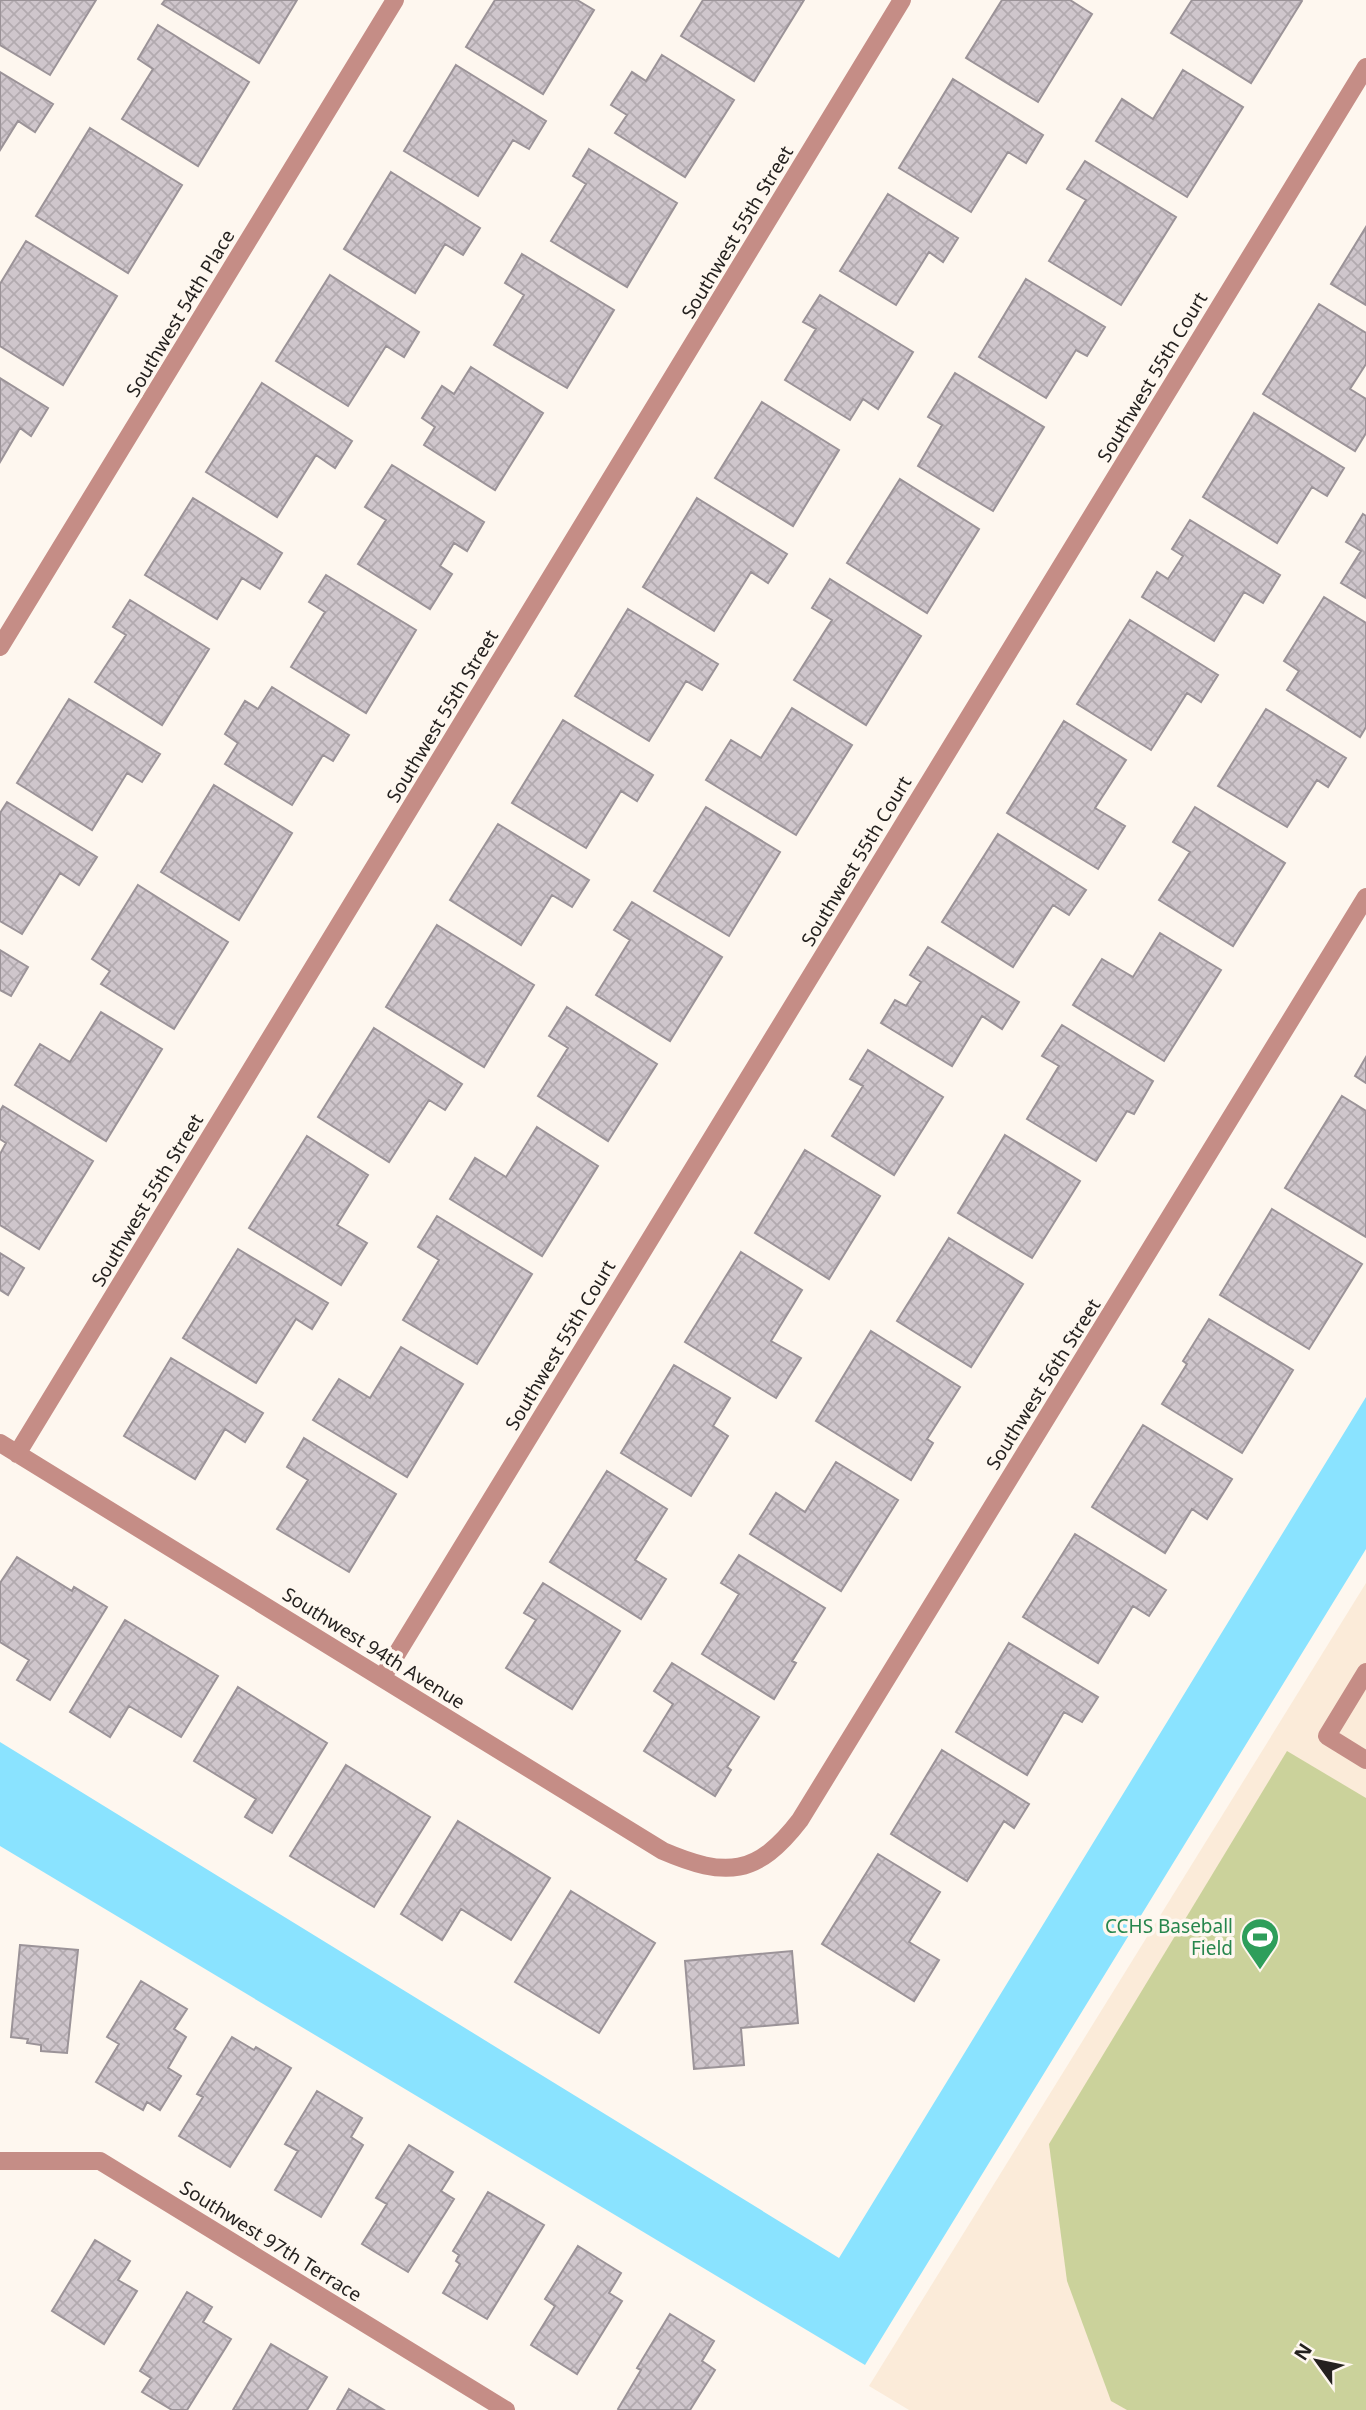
<svg xmlns="http://www.w3.org/2000/svg" width="1366" height="2410" font-family="'Noto Sans',sans-serif">
<style>
.education{fill:#fbebd9}
.garden{fill:#cbd29b}
.water{fill:#8ae3ff}
.building{fill:url(#building-cross-hatch);stroke:#9b9398;stroke-width:2}
.lines{fill:none;stroke-linecap:round;stroke-linejoin:round}
.lane{stroke:#c58d86;stroke-width:18}
.street{stroke:#c58d86;stroke-width:18}
.labels{text-anchor:middle;stroke-width:7;stroke-linejoin:round;paint-order:stroke}
.street-label{font-size:19px;fill:#24211f;stroke:#fef7ef}
.leisure-label{font-size:19px;fill:#27864d;stroke:#fef7ef;text-anchor:end}
</style>
<defs>
<pattern id="building-cross-hatch" width="8" height="8" patternUnits="userSpaceOnUse" patternTransform="scale(1.75)"><rect width="8" height="8" fill="#cfc6cc"/><path d="M0 0l8 8M0 8l8-8" fill="none" stroke="#b2aaaf"/></pattern>
</defs>
<rect width="100%" height="100%" fill="#fef7ef"/>
<path class="education" d="M1366,1583V2410H909L869,2386Z"/>
<path class="garden" d="M1287,1751L1366,1798V2410H1127L1111,2401L1067,2281L1049,2144Z"/>
<path class="water" d="M1366,1397V1549L865,2365L0,1846V1742L839,2258Z"/>
<path class="building" d="M0,0H96L50,75L0,45Z
M165,0H297L259,63L162,4Z
M495,0H577L594,10L543,94L466,47Z
M703,0H804L754,81L681,36Z
M1002,0H1070L1092,14L1038,102L966,58Z
M1192,0H1301L1302,1L1251,83L1171,33Z
M158,25L249,82L198,166L122,119L153,69L138,59Z
M662,55L734,100L685,177L615,133L627,115L611,105L632,72L646,81Z
M456,65L546,121L529,149L513,140L478,196L404,151Z
M1183,70L1243,107L1187,197L1096,141L1122,99L1153,119Z
M0,72L53,104L35,132L18,121L0,150Z
M953,79L1043,135L1026,163L1008,152L971,212L899,168Z
M90,128L182,185L128,273L36,216Z
M589,149L677,203L627,287L551,241L586,184L573,176Z
M1085,161L1176,217L1121,305L1049,261L1086,200L1067,189Z
M391,172L480,228L463,255L445,244L415,293L344,249Z
M888,194L958,238L943,262L929,252L896,305L840,271Z
M1366,227V305L1331,284Z
M26,241L117,296L63,385L0,346V284Z
M522,254L614,310L567,388L494,345L524,295L505,283Z
M330,275L419,332L404,357L386,346L348,406L276,361Z
M1026,279L1105,327L1087,356L1076,350L1046,398L979,357Z
M820,295L913,352L878,409L863,399L850,420L785,380L816,329L803,322Z
M1319,304L1366,333V364L1350,389L1366,399V433L1355,451L1263,394Z
M471,367L543,413L495,490L424,445L435,427L422,418L442,386L454,394Z
M955,373L1044,427L993,511L918,466L942,425L928,417Z
M0,378L48,408L31,436L20,428L0,462Z
M262,383L352,441L335,468L316,455L277,517L206,472Z
M762,402L839,450L793,526L715,478Z
M1254,413L1344,468L1327,496L1312,487L1277,543L1203,497Z
M392,465L484,522L467,551L454,543L440,566L452,574L430,609L358,564L386,520L365,507Z
M900,479L979,529L927,613L847,563Z
M193,498L282,553L260,589L242,578L217,619L145,575Z
M697,498L787,554L768,583L751,572L714,631L643,587Z
M1363,514L1366,516V598L1341,583L1361,551L1346,542Z
M1190,520L1280,575L1263,603L1244,592L1214,641L1142,597L1157,572L1168,579L1183,556L1172,549Z
M326,575L416,630L366,713L291,667L325,612L309,602Z
M830,579L921,636L866,725L794,680L832,620L812,608Z
M1324,597L1366,623V727L1360,737L1287,690L1299,671L1284,661Z
M130,600L209,649L162,725L95,682L126,635L113,627Z
M628,609L718,664L702,690L686,681L649,741L575,696Z
M1130,620L1218,675L1201,702L1187,693L1151,750L1077,704Z
M272,687L349,735L333,761L323,755L292,805L225,764L238,743L225,734L245,701L258,709Z
M69,699L160,754L142,782L127,773L92,830L17,783Z
M792,708L852,745L796,835L706,780L731,740L761,758Z
M1266,709L1346,758L1328,787L1317,780L1287,827L1218,786Z
M563,720L653,775L637,801L621,791L586,848L512,803Z
M1064,721L1126,760L1095,808L1125,826L1098,869L1007,813Z
M214,785L292,833L239,920L161,872Z
M7,802L97,857L79,885L60,873L22,934L0,921V813Z
M706,807L780,852L729,936L654,891Z
M1195,807L1285,863L1233,946L1159,900L1190,852L1173,842Z
M498,824L589,880L572,907L552,895L521,945L450,900Z
M998,834L1086,890L1069,915L1053,905L1013,967L942,922Z
M138,885L228,942L174,1029L101,984L110,971L92,959Z
M632,902L722,957L670,1041L596,995L630,940L614,930Z
M437,925L534,985L484,1067L386,1007Z
M1160,933L1221,970L1164,1061L1073,1005L1102,959L1133,977Z
M928,947L1019,1002L1002,1029L982,1016L952,1066L881,1023L895,1000L906,1006L921,982L910,975Z
M0,950L28,967L11,996L0,990Z
M567,1007L657,1064L608,1141L538,1096L568,1048L549,1036Z
M101,1012L162,1049L106,1141L15,1085L40,1044L70,1062Z
M1062,1025L1153,1081L1134,1114L1127,1111L1096,1161L1027,1119L1059,1066L1042,1056Z
M374,1028L462,1084L445,1110L429,1100L389,1162L318,1117Z
M868,1050L943,1097L894,1175L832,1136L863,1086L850,1079Z
M1366,1057V1083L1355,1076Z
M1342,1096L1366,1111V1237L1285,1188Z
M3,1106L93,1161L39,1249L0,1225V1154L6,1143L0,1139V1111Z
M537,1127L598,1166L542,1256L450,1199L475,1158L506,1177Z
M1005,1135L1080,1181L1032,1258L958,1213Z
M307,1136L368,1175L337,1225L367,1243L341,1285L249,1228Z
M805,1150L880,1196L829,1279L755,1233Z
M1272,1209L1362,1264L1309,1349L1220,1295Z
M437,1216L532,1274L477,1364L403,1320L439,1260L418,1247Z
M949,1238L1023,1284L971,1367L897,1321Z
M238,1249L328,1303L312,1329L296,1319L256,1383L183,1338Z
M741,1252L802,1290L771,1341L801,1358L776,1398L685,1342Z
M0,1253L24,1268L8,1295L0,1290Z
M1209,1319L1293,1370L1242,1453L1162,1404L1187,1364L1183,1361Z
M871,1331L960,1387L927,1439L933,1443L911,1480L816,1421Z
M401,1347L463,1384L407,1477L313,1420L339,1379L370,1398Z
M171,1358L263,1413L245,1442L225,1429L195,1479L124,1436Z
M674,1365L730,1398L713,1426L728,1436L691,1496L621,1453Z
M1143,1425L1232,1479L1207,1519L1192,1509L1165,1553L1092,1507Z
M304,1438L396,1494L349,1572L277,1529L308,1480L287,1467Z
M836,1462L898,1500L841,1591L750,1534L776,1493L805,1512Z
M607,1471L667,1509L635,1560L666,1579L641,1619L550,1562Z
M1075,1534L1166,1590L1149,1616L1133,1606L1098,1663L1023,1617Z
M739,1555L825,1608L792,1661L796,1663L774,1699L702,1654L739,1594L721,1583Z
M17,1557L72,1591L74,1587L107,1607L50,1700L17,1680L29,1660L0,1642V1583Z
M543,1583L620,1631L572,1709L506,1668L536,1620L524,1613Z
M125,1620L218,1676L181,1737L129,1706L110,1737L70,1712Z
M1009,1643L1098,1697L1082,1722L1064,1712L1027,1775L956,1732Z
M672,1663L759,1717L727,1767L731,1770L715,1796L644,1751L673,1704L654,1691Z
M238,1687L327,1743L272,1833L245,1817L256,1799L194,1761Z
M942,1750L1029,1804L1014,1828L1004,1821L967,1881L891,1834Z
M346,1765L430,1817L374,1907L290,1856Z
M458,1821L550,1878L511,1940L461,1909L442,1940L401,1914Z
M878,1854L940,1892L909,1942L939,1960L914,2001L822,1944Z
M571,1891L655,1943L599,2033L515,1982Z
M20,1945L78,1950L67,2053L41,2051V2045L27,2043L28,2039L11,2037Z
M792,1951L798,2023L741,2028L744,2065L694,2069L685,1961Z
M141,1981L187,2009L174,2029L186,2037L168,2068L181,2076L160,2110L147,2102L143,2110L96,2082L119,2044L107,2037Z
M232,2037L254,2050L256,2047L291,2068L230,2167L179,2136L203,2097L197,2094Z
M317,2091L362,2118L351,2137L363,2145L321,2217L275,2190L298,2151L285,2144Z
M409,2145L453,2172L441,2191L454,2199L408,2272L362,2244L387,2204L376,2198Z
M488,2192L544,2225L487,2319L443,2293L460,2264L456,2261L459,2255L453,2251Z
M95,2240L130,2261L118,2280L137,2291L104,2344L52,2311Z
M578,2246L621,2273L609,2293L622,2301L577,2374L531,2345L555,2306L545,2299Z
M187,2292L212,2307L203,2322L231,2339L187,2410H172L142,2392L151,2378L140,2371Z
M670,2314L714,2341L702,2361L715,2370L690,2410H619L618,2409L641,2370L637,2368Z
M271,2344L327,2377L307,2410H233Z
M349,2389L384,2410H337Z"/>
<g class="lines">
<path class="lane" d="M1366,1672L1327,1736L1366,1760"/>
<path class="street" d="M0,647L395,0
M0,1443L663,1851C726,1878 757,1876 800,1820L1366,897
M17,1454L902,0
M382,1678L1366,67
M0,2161H100L506,2410"/>
</g>
<defs>
<symbol id="stadium-pin" viewBox="-11 -11 22 30"><path d="M0 17L-7.5 6A9.5 9.5 0 1 1 7.5 6Z" fill="#2e9e5b" stroke="#fef7ef"/><path d="M0-5a6.5 5 0 1 0 0 10a6.5 5 0 1 0 0-10ZM-3.5-1.8h7v3.6h-7Z" fill="#fff"/></symbol>
</defs>
<g fill-rule="evenodd">
<use href="#stadium-pin" x="1238" y="1915" width="44" height="60"/>
</g>
<g class="labels">
<g class="street-label">
<text transform="translate(737 232) rotate(-59)" y="7">Southwest 55th Street</text>
<text transform="translate(180 313) rotate(-59)" y="7">Southwest 54th Place</text>
<text transform="translate(1152 377) rotate(-59)" y="7">Southwest 55th Court</text>
<text transform="translate(442 716) rotate(-59)" y="7">Southwest 55th Street</text>
<text transform="translate(856 861) rotate(-59)" y="7">Southwest 55th Court</text>
<text transform="translate(147 1200) rotate(-59)" y="7">Southwest 55th Street</text>
<text transform="translate(560 1345) rotate(-59)" y="7">Southwest 55th Court</text>
<text transform="translate(1043 1384) rotate(-58)" y="7">Southwest 56th Street</text>
<text transform="translate(374 1648) rotate(32)" y="7">Southwest 94th Avenue</text>
<text transform="translate(271 2241) rotate(32)" y="7">Southwest 97th Terrace</text>
</g>
<g class="leisure-label">
<text x="1233" y="1933">CCHS Baseball<tspan x="1233" dy="22">Field</tspan></text>
</g>
</g>
<g transform="translate(1317 2361) rotate(303)" stroke="#fef7ef" stroke-width="5" paint-order="stroke">
<path d="M0-5L12 26L0 18L-12 26Z" fill="#24211f"/>
<text y="-10" font-size="19" font-weight="bold" text-anchor="middle" fill="#24211f">N</text>
</g>
</svg>
